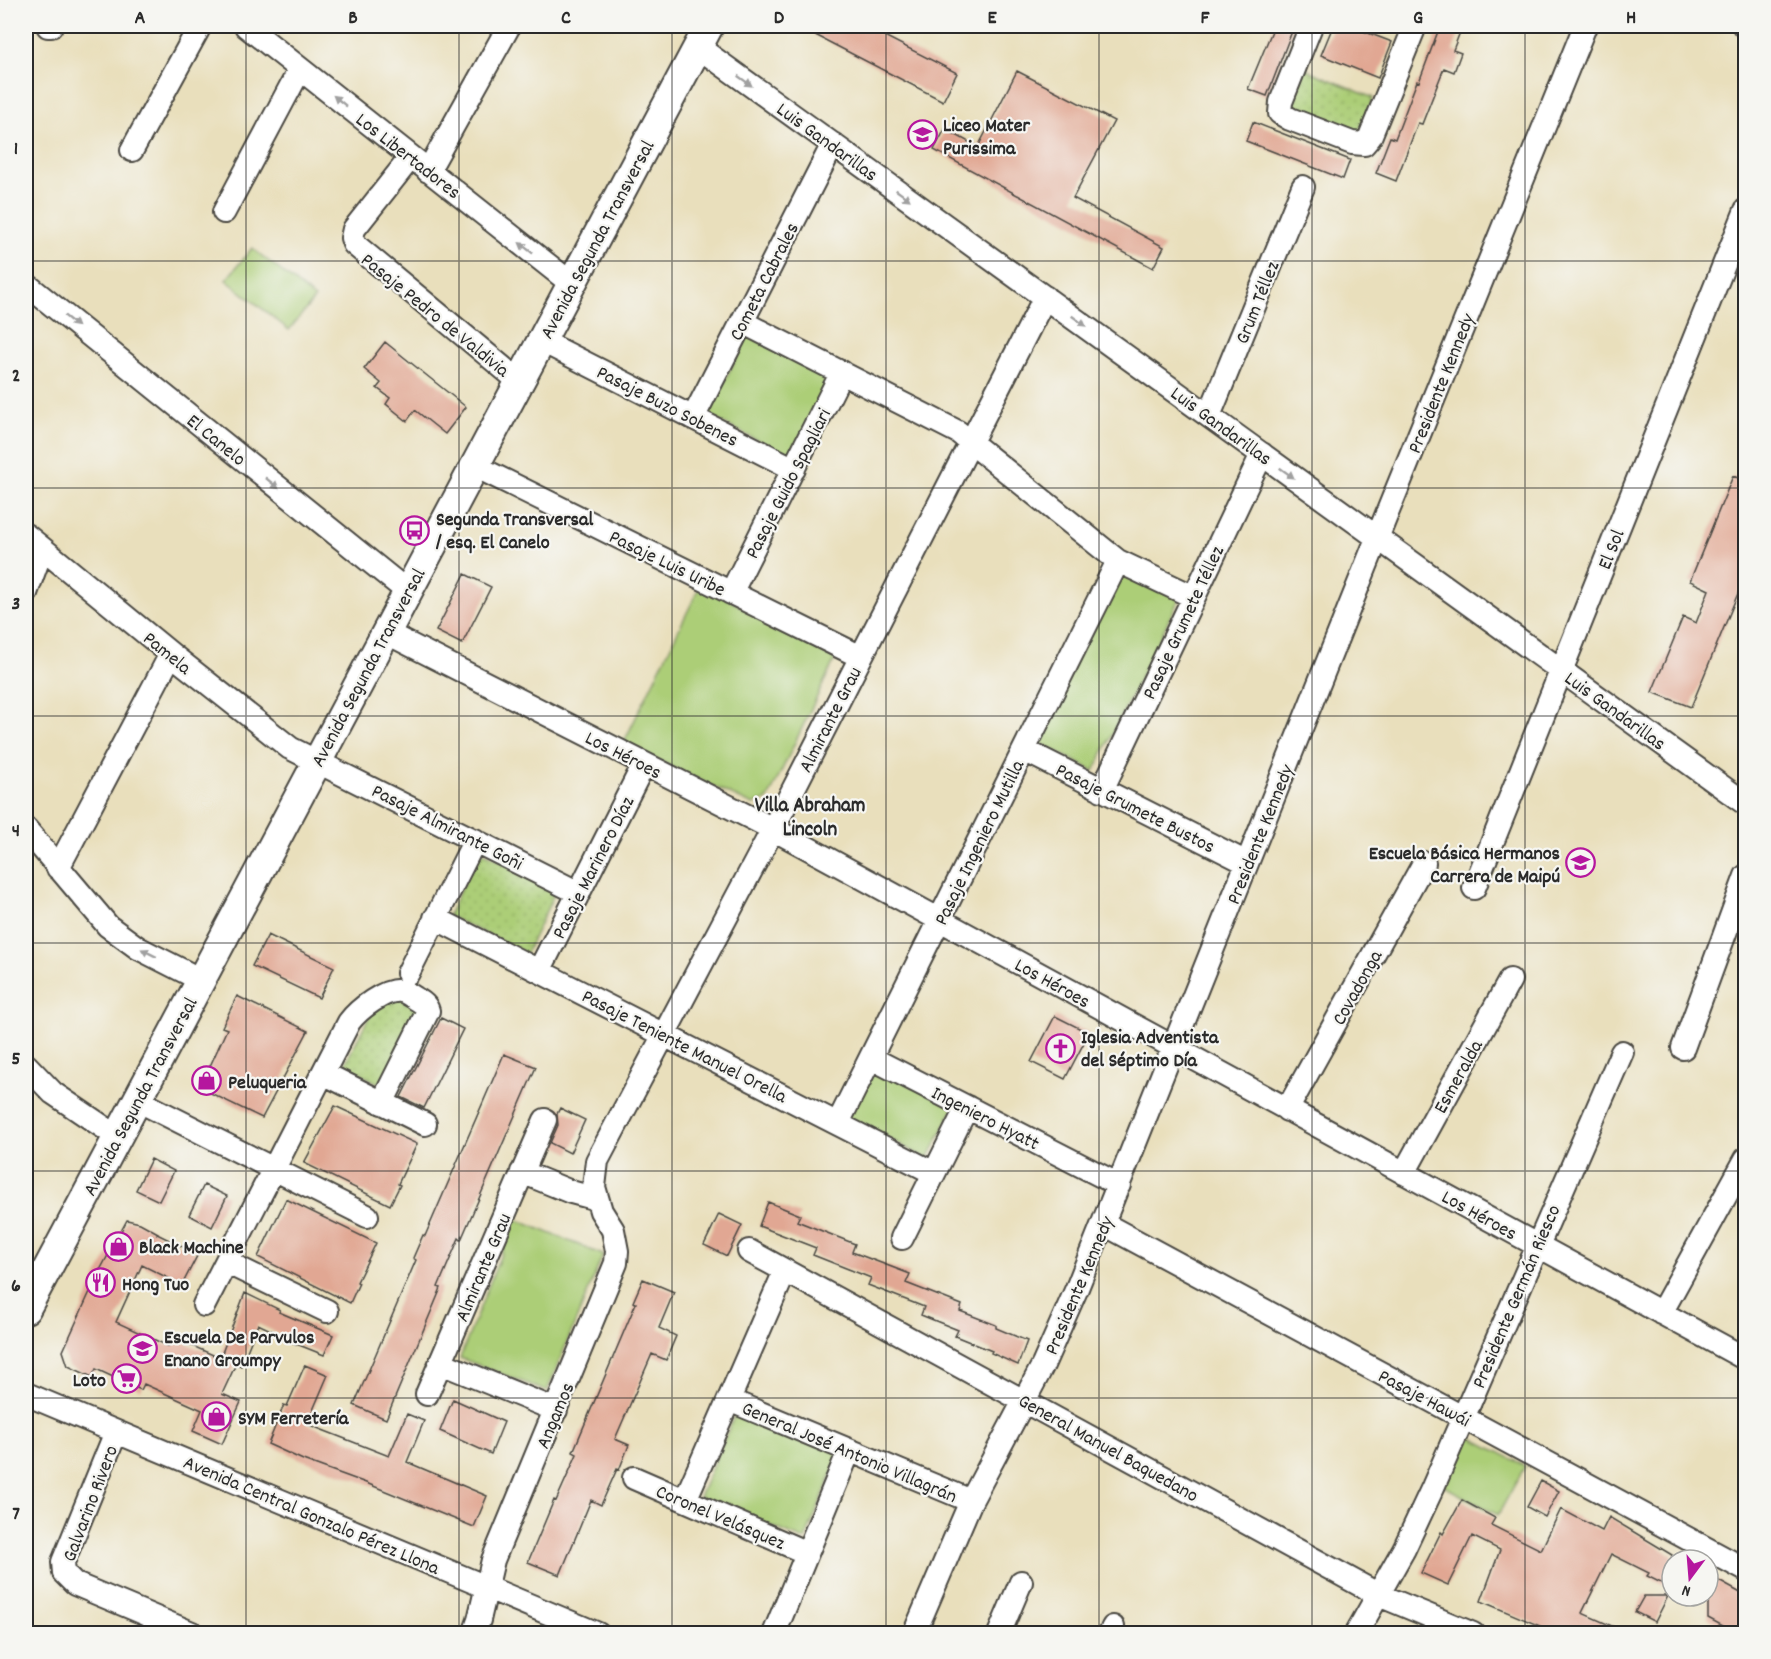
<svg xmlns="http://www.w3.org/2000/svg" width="1771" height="1659" font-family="Dekko,sans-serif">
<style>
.grass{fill:url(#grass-dots);stroke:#6c7c51;stroke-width:1.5}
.green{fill:#acce77;stroke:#6c7c51;stroke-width:1.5}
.building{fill:#e1a793}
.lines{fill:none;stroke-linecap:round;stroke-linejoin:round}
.minor-casing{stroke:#484641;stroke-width:26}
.major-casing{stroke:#484641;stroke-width:32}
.minor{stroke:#fff;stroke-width:22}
.major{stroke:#fff;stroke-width:28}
.oneway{fill:#a0a0a0}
.grid{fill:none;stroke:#2b2b2b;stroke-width:1.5;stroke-opacity:0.55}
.labels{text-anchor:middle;stroke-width:4.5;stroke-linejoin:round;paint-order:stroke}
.poi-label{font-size:20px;font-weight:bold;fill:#2b2b2b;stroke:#f6f6f2;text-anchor:start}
.street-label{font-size:20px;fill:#2b2b2b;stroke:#f6f6f2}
.neighbourhood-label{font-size:21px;font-weight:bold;fill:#2b2b2b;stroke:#f6f6f2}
.neatline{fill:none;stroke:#2b2b2b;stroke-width:2}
.grid-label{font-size:20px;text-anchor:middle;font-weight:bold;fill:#2b2b2b}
</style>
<defs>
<pattern id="grass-dots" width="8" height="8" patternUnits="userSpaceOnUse" patternTransform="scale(1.5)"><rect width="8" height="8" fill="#acce77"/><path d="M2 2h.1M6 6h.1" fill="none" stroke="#94b167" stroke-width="1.8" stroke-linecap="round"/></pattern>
</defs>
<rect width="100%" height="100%" fill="#f6f6f2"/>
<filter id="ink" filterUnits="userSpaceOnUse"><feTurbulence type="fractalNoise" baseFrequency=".0167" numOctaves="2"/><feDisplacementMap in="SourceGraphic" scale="12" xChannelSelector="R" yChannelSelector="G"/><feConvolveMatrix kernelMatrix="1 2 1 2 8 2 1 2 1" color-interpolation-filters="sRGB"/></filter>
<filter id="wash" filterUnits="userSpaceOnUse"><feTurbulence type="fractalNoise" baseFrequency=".008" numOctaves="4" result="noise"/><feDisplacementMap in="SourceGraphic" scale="24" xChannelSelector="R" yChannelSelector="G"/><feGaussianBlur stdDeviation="1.35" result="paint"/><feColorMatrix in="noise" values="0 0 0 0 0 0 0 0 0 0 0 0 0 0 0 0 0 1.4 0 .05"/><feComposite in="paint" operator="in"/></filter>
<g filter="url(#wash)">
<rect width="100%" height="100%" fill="#e9dfbc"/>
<path class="grass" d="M1303,68L1373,98L1356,139L1286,109Z
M479,851L557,888L526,953L448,916Z
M400,997L423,1008L384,1086L344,1066L374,1007Z"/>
<path class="green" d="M252,248L315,298L289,330L226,280Z
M748,335L833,377L793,458L707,415Z
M1118,570L1180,597L1094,771L1036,741Z
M701,584L835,659L768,799L753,805L623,744Z
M871,1065L954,1107L928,1159L847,1118Z
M515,1219L603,1255L547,1391L460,1358Z
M738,1408L841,1451L805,1540L699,1497Z
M1468,1436L1525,1466L1498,1515L1442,1485Z"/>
<g id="blocks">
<path class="building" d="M798,26H865L957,73L943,101Z
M1274,26H1294L1267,96L1248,89Z
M1333,26H1350L1392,42L1378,78L1321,55Z
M1440,26L1460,32L1453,50L1461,53L1454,72L1444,68L1422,124L1418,123L1396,181L1376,173L1390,137L1395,139L1417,81L1419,82Z
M1017,71L1114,121L1073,198L1164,247L1153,268L934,150L945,129L978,147Z
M1253,122L1350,160L1343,179L1246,141Z
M385,342L466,407L445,434L415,410L407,421L386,404L390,398L377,388L381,383L364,369Z
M1733,476L1746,481V574L1691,707L1652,692L1683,617L1696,623L1709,590L1690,581Z
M465,574L491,587L462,644L436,631Z
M268,935L334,967L319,998L252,966Z
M237,996L308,1031L262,1118L200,1088L227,1029L222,1027Z
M1055,1016L1089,1033L1065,1079L1031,1062Z
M441,1018L463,1029L424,1108L401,1097Z
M504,1054L536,1067L461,1240L459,1238L438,1287L441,1288L386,1419L354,1405L416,1260L413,1258L423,1235L425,1236Z
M335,1106L417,1144L398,1184L400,1185L390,1205L304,1163Z
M560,1108L585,1120L570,1153L550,1143L558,1125L557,1114Z
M151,1159L174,1171L159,1201L136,1190Z
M204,1185L227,1196L212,1227L189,1215Z
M286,1199L376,1243L357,1282L359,1283L350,1303L258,1257Z
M768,1202L800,1215L797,1221L855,1244L852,1252L910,1274L906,1283L962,1305L960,1311L996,1325V1328L1027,1341L1018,1365L991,1353L992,1351L955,1336L958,1330L921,1315L924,1307L868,1285L871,1278L813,1255L816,1248L759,1226Z
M719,1214L742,1225L727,1256L704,1245Z
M127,1220L140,1223L158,1233L157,1234L198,1254L182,1285L142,1265L116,1322L168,1346L172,1337L220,1358L245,1293L280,1310L279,1312L333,1335L324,1355L289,1341L290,1339L258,1324L241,1366L236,1364L222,1394L241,1402L222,1444L193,1431L202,1410L144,1384L141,1390L96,1369L92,1377L68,1366L63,1351L99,1272Z
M643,1279L674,1292L659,1328L676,1336L666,1360L652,1354L615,1439L629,1445L619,1470L617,1469L601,1505L591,1500L560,1575L528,1562L554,1500L556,1501L577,1454L573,1452L636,1303L633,1302Z
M305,1365L328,1375L307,1424L389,1456L407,1414L424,1421L407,1462L487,1496L474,1527L366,1483L303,1460L268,1444L284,1405L287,1406Z
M453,1399L504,1422L491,1454L440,1431Z
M1541,1481L1559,1491L1545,1517L1527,1507Z
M1462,1500L1495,1518L1491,1525L1541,1550L1561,1509L1602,1531L1609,1517L1672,1555V1573L1665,1585L1647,1576L1649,1573L1611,1554L1582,1613L1630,1634H1550L1538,1629L1540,1626L1481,1601L1500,1550L1472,1536L1448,1585L1421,1573L1441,1532L1443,1534Z
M1708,1575L1746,1596V1611L1734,1632L1708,1618Z
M1644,1596H1668L1655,1622L1635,1612Z"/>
</g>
</g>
<g filter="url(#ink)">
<use href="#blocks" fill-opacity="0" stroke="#484641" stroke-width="1.5"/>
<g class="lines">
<defs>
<path id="minor" d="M48,26H51
M246,26L572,284
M1311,26L1281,102L1280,113L1290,119L1352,143L1364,144L1370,137L1415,26
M1744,26H1746
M698,47L1746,804
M132,150L200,26
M411,157L354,229L352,238L354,244L520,382
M428,171L509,26
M224,212L300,69
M26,284L408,592
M742,322L958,432L1118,561L1194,597
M542,341L794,469
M1209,416L1303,187
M693,418L833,144
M475,466L861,657
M26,535L171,654L290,748L579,893
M26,593L42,549
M731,593L842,372
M387,633L773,829L1746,1359
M1024,750L1247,863
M1102,790L1262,454
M26,829L108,926L138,948L201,980
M58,868L171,654
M1474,888L1746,210
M435,918L934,1173
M539,971L644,764
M408,973L475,840
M1683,1048L1746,876
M871,1058L1119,1185
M26,1065L53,1093L118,1137
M323,1073L425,1124
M137,1100L367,1216
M1287,1110L1424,863
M838,1123L1118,561
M522,1172L571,1192L597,1199
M1404,1173L1510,980
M1104,1224L1746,1570
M902,1238L967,1107
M749,1251L1379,1595L1473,1634
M226,1262L327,1311
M204,1305L349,1022C358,1010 385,988 402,991C406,992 410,995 415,998C421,1002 426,1004 428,1011L382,1103
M1661,1313L1746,1159
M441,1363L556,1410
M26,1394L598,1634
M427,1394L545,1120
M729,1400L971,1501
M116,1432L63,1562L64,1573L75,1584L194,1634
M634,1478L807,1553
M685,1500L785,1271
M474,1634L479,1620L493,1560L616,1263L617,1251L613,1230L601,1211L594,1187L597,1161L773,829L1045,297
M774,1634L849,1451
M914,1634L971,1501L1043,1365L1077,1288L1386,516L1585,26
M999,1634L1021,1582
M1110,1634L1113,1627
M1356,1634L1404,1549L1433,1487L1622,1052"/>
<path id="major" d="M26,1309L709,26"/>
</defs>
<use href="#minor" class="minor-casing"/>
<use href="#major" class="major-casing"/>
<use href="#minor" class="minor"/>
<use href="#major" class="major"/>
</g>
<defs><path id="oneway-solid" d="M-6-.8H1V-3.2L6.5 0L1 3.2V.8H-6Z" transform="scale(1.5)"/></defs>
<g class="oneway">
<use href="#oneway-solid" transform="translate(745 81) rotate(36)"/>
<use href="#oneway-solid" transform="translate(340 101) rotate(-141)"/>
<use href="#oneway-solid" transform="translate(903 195) rotate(36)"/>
<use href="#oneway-solid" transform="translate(526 248) rotate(-142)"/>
<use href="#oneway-solid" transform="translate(71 321) rotate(39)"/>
<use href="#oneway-solid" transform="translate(1079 321) rotate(36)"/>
<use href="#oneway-solid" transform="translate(1287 473) rotate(36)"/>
<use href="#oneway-solid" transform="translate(272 483) rotate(39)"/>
<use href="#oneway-solid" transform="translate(149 953) rotate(-153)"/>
</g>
</g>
<path class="grid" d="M246,26V1634M459,26V1634M672,26V1634M886,26V1634M1099,26V1634M1312,26V1634M1525,26V1634M26,261H1746M26,488H1746M26,716H1746M26,943H1746M26,1171H1746M26,1398H1746"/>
<defs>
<symbol id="school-ring" viewBox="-11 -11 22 22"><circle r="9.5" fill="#f6f6f2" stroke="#b5179e" stroke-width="1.5"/><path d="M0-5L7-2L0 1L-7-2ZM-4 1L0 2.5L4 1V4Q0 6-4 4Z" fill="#b5179e"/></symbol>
<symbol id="bus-ring" viewBox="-11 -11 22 22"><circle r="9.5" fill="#f6f6f2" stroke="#b5179e" stroke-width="1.5"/><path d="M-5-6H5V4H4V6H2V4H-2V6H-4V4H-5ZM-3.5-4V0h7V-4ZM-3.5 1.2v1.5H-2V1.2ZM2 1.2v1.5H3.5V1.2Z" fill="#b5179e"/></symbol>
<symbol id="church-ring" viewBox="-11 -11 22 22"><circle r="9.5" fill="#f6f6f2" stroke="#b5179e" stroke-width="1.5"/><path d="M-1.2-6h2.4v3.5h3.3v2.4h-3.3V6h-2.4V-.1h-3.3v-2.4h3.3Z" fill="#b5179e"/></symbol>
<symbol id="shop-ring" viewBox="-11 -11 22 22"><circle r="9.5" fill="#f6f6f2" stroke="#b5179e" stroke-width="1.5"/><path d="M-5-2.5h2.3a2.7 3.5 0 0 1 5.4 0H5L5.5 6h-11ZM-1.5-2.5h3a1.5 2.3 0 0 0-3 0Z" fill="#b5179e"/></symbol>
<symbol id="restaurant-ring" viewBox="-11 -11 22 22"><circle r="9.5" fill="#f6f6f2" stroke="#b5179e" stroke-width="1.5"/><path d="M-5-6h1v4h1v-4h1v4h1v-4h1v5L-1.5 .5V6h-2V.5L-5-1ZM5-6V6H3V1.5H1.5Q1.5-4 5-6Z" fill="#b5179e"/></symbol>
<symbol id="supermarket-ring" viewBox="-11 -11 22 22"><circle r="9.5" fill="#f6f6f2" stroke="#b5179e" stroke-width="1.5"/><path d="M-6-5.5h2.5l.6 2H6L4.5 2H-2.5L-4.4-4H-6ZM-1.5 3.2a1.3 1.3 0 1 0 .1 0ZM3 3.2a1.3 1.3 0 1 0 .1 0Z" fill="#b5179e"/></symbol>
</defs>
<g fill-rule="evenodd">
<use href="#school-ring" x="906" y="118" width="33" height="33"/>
<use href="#bus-ring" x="398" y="514" width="33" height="33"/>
<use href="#school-ring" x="1564" y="846" width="33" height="33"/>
<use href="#church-ring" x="1044" y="1032" width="33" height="33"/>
<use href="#shop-ring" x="190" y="1064" width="33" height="33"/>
<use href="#shop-ring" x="102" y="1230" width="33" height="33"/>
<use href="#restaurant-ring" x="84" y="1266" width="33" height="33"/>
<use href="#school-ring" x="126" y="1332" width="33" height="33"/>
<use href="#supermarket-ring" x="110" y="1362" width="33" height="33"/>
<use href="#shop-ring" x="200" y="1400" width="33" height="33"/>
</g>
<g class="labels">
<g class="poi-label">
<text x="943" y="131">Liceo Mater<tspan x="943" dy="23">Purissima</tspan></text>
<text x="436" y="525">Segunda Transversal<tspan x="436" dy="23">/ esq. El Canelo</tspan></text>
<text x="1560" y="859" text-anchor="end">Escuela Básica Hermanos<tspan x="1560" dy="23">Carrera de Maipú</tspan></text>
<text x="1081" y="1043">Iglesia Adventista<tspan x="1081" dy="23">del Séptimo Día</tspan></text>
<text x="228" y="1088">Peluqueria</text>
<text x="139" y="1253">Black Machine</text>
<text x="122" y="1290">Hong Tuo</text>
<text x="164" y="1343">Escuela De Parvulos<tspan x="164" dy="23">Enano Groumpy</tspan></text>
<text x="106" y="1386" text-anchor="end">Loto</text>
<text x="238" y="1424">SYM Ferretería</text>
</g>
<g class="street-label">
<text transform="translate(828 141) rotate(36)" y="7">Luis Gandarillas</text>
<text transform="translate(409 155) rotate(38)" y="7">Los Libertadores</text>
<text transform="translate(596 239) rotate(-62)" y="7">Avenida Segunda Transversal</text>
<text transform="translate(763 281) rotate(-63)" y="7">Cometa Cabrales</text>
<text transform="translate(1256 302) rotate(-68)" y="7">Grum Téllez</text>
<text transform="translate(436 314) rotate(39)" y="7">Pasaje Pedro de Valdivia</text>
<text transform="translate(1440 383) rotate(-68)" y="7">Presidente Kennedy</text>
<text transform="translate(668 405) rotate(27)" y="7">Pasaje Buzo Sobenes</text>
<text transform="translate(1222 425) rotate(36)" y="7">Luis Gandarillas</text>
<text transform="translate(217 439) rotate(39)" y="7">El Canelo</text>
<text transform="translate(787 483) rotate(-63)" y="7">Pasaje Guido Spagliari</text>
<text transform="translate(1610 549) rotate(-68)" y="7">El Sol</text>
<text transform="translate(668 562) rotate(26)" y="7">Pasaje Luis Uribe</text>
<text transform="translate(1182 622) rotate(-65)" y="7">Pasaje Grumete Téllez</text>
<text transform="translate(168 652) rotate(39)" y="7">Pamela</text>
<text transform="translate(367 667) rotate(-62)" y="7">Avenida Segunda Transversal</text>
<text transform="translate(1616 710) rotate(36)" y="7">Luis Gandarillas</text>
<text transform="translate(829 719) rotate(-63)" y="7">Almirante Grau</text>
<text transform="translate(624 754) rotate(27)" y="7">Los Héroes</text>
<text transform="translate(1136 807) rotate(27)" y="7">Pasaje Grumete Bustos</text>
<text transform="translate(448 826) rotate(27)" y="7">Pasaje Almirante Goñi</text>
<text transform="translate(1259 834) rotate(-68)" y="7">Presidente Kennedy</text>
<text transform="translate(978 842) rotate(-64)" y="7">Pasaje Ingeniero Mutilla</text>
<text transform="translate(592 867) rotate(-63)" y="7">Pasaje Marinero Díaz</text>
<text transform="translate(1053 982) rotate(29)" y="7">Los Héroes</text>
<text transform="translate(1356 987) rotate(-61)" y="7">Covadonga</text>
<text transform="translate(685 1045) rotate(27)" y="7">Pasaje Teniente Manuel Orella</text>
<text transform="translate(1457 1076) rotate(-61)" y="7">Esmeralda</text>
<text transform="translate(139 1096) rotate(-62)" y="7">Avenida Segunda Transversal</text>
<text transform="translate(986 1117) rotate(27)" y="7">Ingeniero Hyatt</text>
<text transform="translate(1480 1214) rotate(29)" y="7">Los Héroes</text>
<text transform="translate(482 1267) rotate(-67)" y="7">Almirante Grau</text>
<text transform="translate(1078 1285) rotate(-67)" y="7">Presidente Kennedy</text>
<text transform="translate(1515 1296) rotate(-67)" y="7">Presidente Germán Riesco</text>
<text transform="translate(1425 1397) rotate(28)" y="7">Pasaje Hawái</text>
<text transform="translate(554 1415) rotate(-67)" y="7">Angamos</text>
<text transform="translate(1109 1447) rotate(29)" y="7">General Manuel Baquedano</text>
<text transform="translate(850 1451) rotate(23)" y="7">General José Antonio Villagrán</text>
<text transform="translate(89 1503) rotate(-69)" y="7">Galvarino Rivero</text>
<text transform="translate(312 1514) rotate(23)" y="7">Avenida Central Gonzalo Pérez Llona</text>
<text transform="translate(721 1516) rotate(23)" y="7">Coronel Velásquez</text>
</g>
<g class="neighbourhood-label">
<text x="810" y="811">Villa Abraham<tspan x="810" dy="24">Lincoln</tspan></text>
</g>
</g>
<rect width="1771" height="1659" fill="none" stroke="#f6f6f2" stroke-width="66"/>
<g transform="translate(1690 1578) rotate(196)"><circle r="28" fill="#f6f6f2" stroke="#a5a5a2" stroke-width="1.5"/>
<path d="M0-4.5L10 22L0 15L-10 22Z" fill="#b5179e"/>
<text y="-9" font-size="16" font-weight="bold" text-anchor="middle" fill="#2b2b2b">N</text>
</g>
<rect x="33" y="33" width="1705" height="1593" class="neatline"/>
<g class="grid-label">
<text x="140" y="23">A</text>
<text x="353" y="23">B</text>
<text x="566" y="23">C</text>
<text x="779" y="23">D</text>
<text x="992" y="23">E</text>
<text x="1205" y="23">F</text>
<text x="1418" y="23">G</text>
<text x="1631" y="23">H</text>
<text x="16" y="154">1</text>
<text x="16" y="381">2</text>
<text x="16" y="609">3</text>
<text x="16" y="836">4</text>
<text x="16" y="1064">5</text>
<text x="16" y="1291">6</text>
<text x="16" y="1519">7</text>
</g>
</svg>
